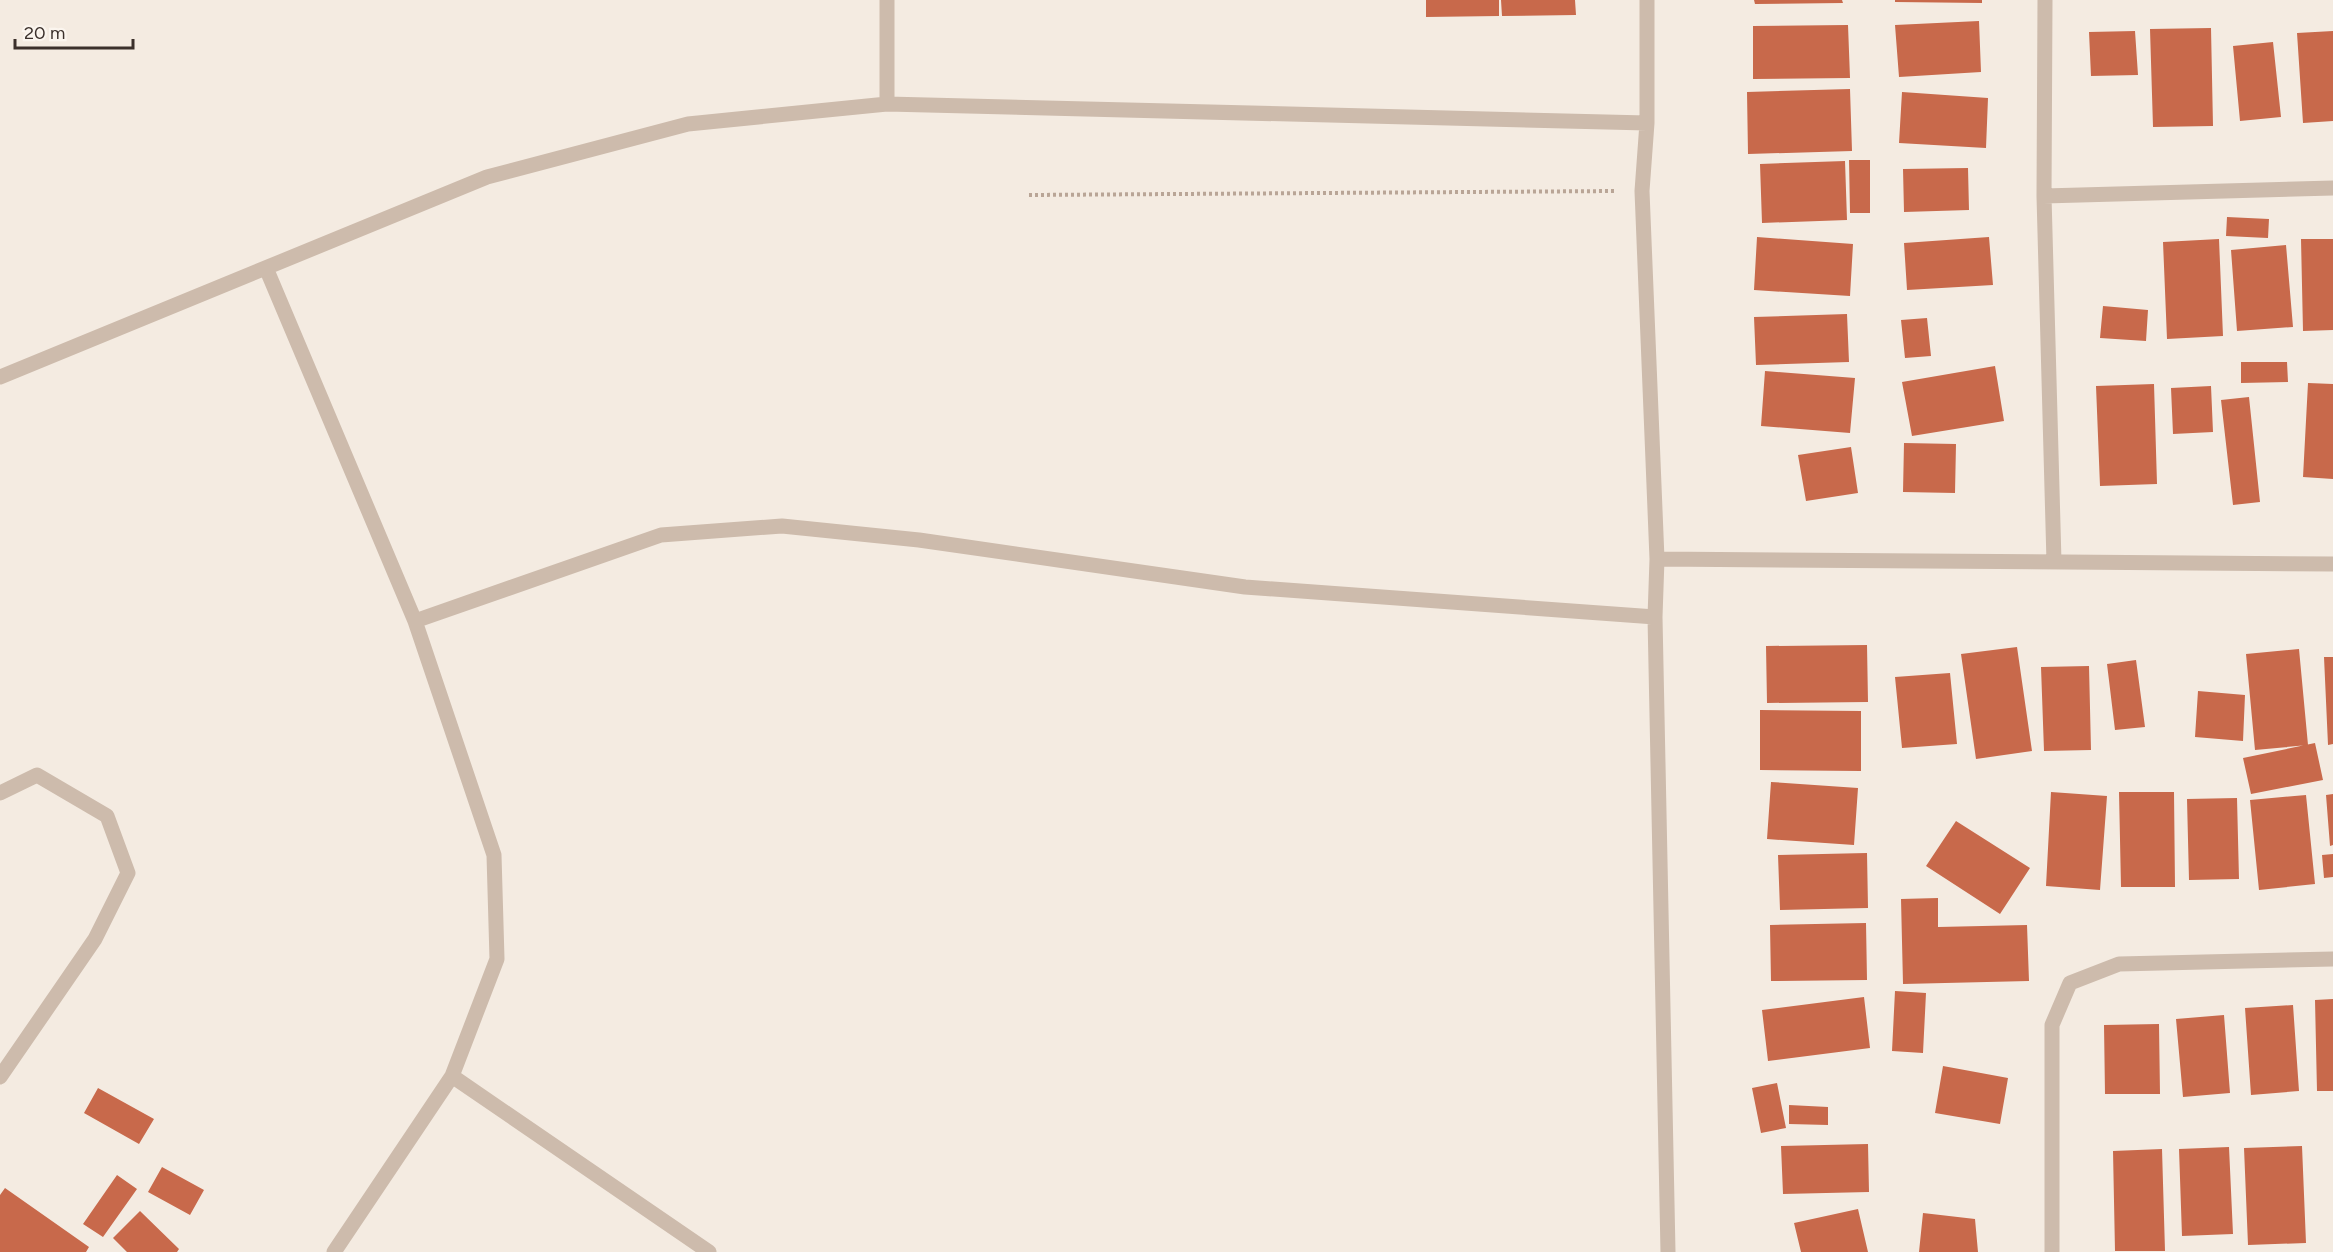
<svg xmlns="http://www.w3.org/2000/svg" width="2333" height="1252" font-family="Figtree,sans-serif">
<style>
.building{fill:#c8694b}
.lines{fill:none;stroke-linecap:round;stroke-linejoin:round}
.path{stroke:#b9a596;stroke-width:4;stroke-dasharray:3 3;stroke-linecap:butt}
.minor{stroke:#cdbbac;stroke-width:15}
</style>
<rect width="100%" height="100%" fill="#f4ebe1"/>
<path class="building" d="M1426,0H1499V16L1426,17Z
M1501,0H1575L1576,15L1502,16Z
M1754,0H1842L1843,3L1755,4Z
M1895,0H1982V3L1895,2Z
M1979,21L1981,72L1899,77L1895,25Z
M1848,25L1850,78L1753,79V26Z
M2211,28L2213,126L2153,127L2150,29Z
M2135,31L2138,75L2091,76L2089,32Z
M2333,31V121L2303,123L2297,33Z
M2273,42L2281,117L2240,121L2233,46Z
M1850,89L1852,151L1748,154L1747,92Z
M1902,92L1988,98L1986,148L1899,143Z
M1849,160H1870V213H1850Z
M1845,161L1847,220L1762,223L1760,164Z
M1968,168L1969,210L1904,212L1903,169Z
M2227,217L2269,219L2268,238L2226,236Z
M1757,237L1853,244L1850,296L1754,290Z
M1989,237L1993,285L1907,290L1904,243Z
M2219,239L2223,336L2167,339L2163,242Z
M2301,239H2333V330L2303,331Z
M2286,245L2293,327L2237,331L2231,250Z
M2103,306L2148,310L2146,341L2100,338Z
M1847,314L1849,362L1756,365L1754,317Z
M1927,318L1931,356L1905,358L1901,320Z
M2241,362H2287L2288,382L2241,383Z
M1995,366L2004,421L1912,436L1902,382Z
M1765,371L1855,378L1850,433L1761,426Z
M2308,383L2333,384V479L2303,477Z
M2154,384L2157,484L2100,486L2096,386Z
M2211,386L2213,432L2173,434L2171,388Z
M2249,397L2260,502L2233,505L2221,400Z
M1904,443L1956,444L1955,493L1903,492Z
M1851,447L1858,493L1806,501L1798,455Z
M1867,645L1868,702L1767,703L1766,646Z
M2017,647L2032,751L1976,759L1961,654Z
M2299,649L2308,745L2255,750L2246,654Z
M2324,657H2333V744L2328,745Z
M2136,660L2145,727L2115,730L2107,664Z
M2089,666L2091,750L2044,751L2041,667Z
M1950,673L1957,744L1902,748L1895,677Z
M2198,691L2245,695L2243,741L2195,737Z
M1760,710L1861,711V771L1760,770Z
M2315,743L2323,780L2251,794L2243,758Z
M1771,782L1858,788L1854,845L1767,839Z
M2051,792L2107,796L2100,890L2046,886Z
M2119,792H2174L2175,887H2121Z
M2333,794V845L2330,846L2326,795Z
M2306,795L2315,884L2259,890L2250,800Z
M2237,798L2239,879L2189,880L2187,799Z
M1956,821L2030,868L2000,914L1926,866Z
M1867,853L1868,908L1780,910L1778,855Z
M2333,854V877L2324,878L2322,855Z
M1938,898V927L2027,925L2029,981L1903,984L1901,899Z
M1866,923L1867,980L1771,981L1770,925Z
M1895,991L1926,993L1923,1053L1892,1051Z
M1864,997L1870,1048L1768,1061L1762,1010Z
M2333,999V1091H2317L2315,1000Z
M2293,1005L2299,1091L2251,1095L2245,1008Z
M2224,1015L2230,1093L2183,1097L2176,1019Z
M2159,1024L2160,1094H2105L2104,1025Z
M1943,1066L2008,1078L2000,1124L1935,1113Z
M1777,1083L1786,1128L1761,1133L1752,1088Z
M98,1088L154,1119L139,1144L84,1113Z
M1789,1105L1828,1107V1125L1789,1124Z
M1868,1144L1869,1192L1783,1194L1781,1146Z
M2302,1146L2306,1243L2248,1245L2244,1148Z
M2229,1147L2233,1234L2182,1236L2179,1149Z
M2162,1149L2165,1251H2115L2113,1151Z
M162,1167L204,1190L190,1215L148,1192Z
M117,1175L137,1189L103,1237L83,1224Z
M5,1188L89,1247L86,1252H0V1195Z
M1858,1209L1868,1252H1801L1794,1223Z
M140,1211L179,1249L177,1252H127L113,1238Z
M1923,1213L1975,1219L1978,1252H1919Z"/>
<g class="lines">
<path class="path" d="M1029,195L1616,191"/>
<path class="minor" d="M887,0V104L1647,123
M1647,0V123L1642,191L1657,559L1655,617L1668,1252
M2045,0L2044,196L2054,562
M2044,196L2333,188
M266,268L415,621L494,855L497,959L452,1076L334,1252
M0,377L487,177L688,124L887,104
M1657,559L2333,564
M415,621L661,535L782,526L919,540L1245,587L1655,617
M0,793L37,775L107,816L128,873L95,939L0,1077
M452,1076L709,1252
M2052,1252V1025L2070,983L2119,964L2333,959"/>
</g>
<path d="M15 39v9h118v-9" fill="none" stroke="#3b302b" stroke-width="3"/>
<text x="24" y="39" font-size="18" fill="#3b302b" stroke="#fbf5ee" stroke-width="4.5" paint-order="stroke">20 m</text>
</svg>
